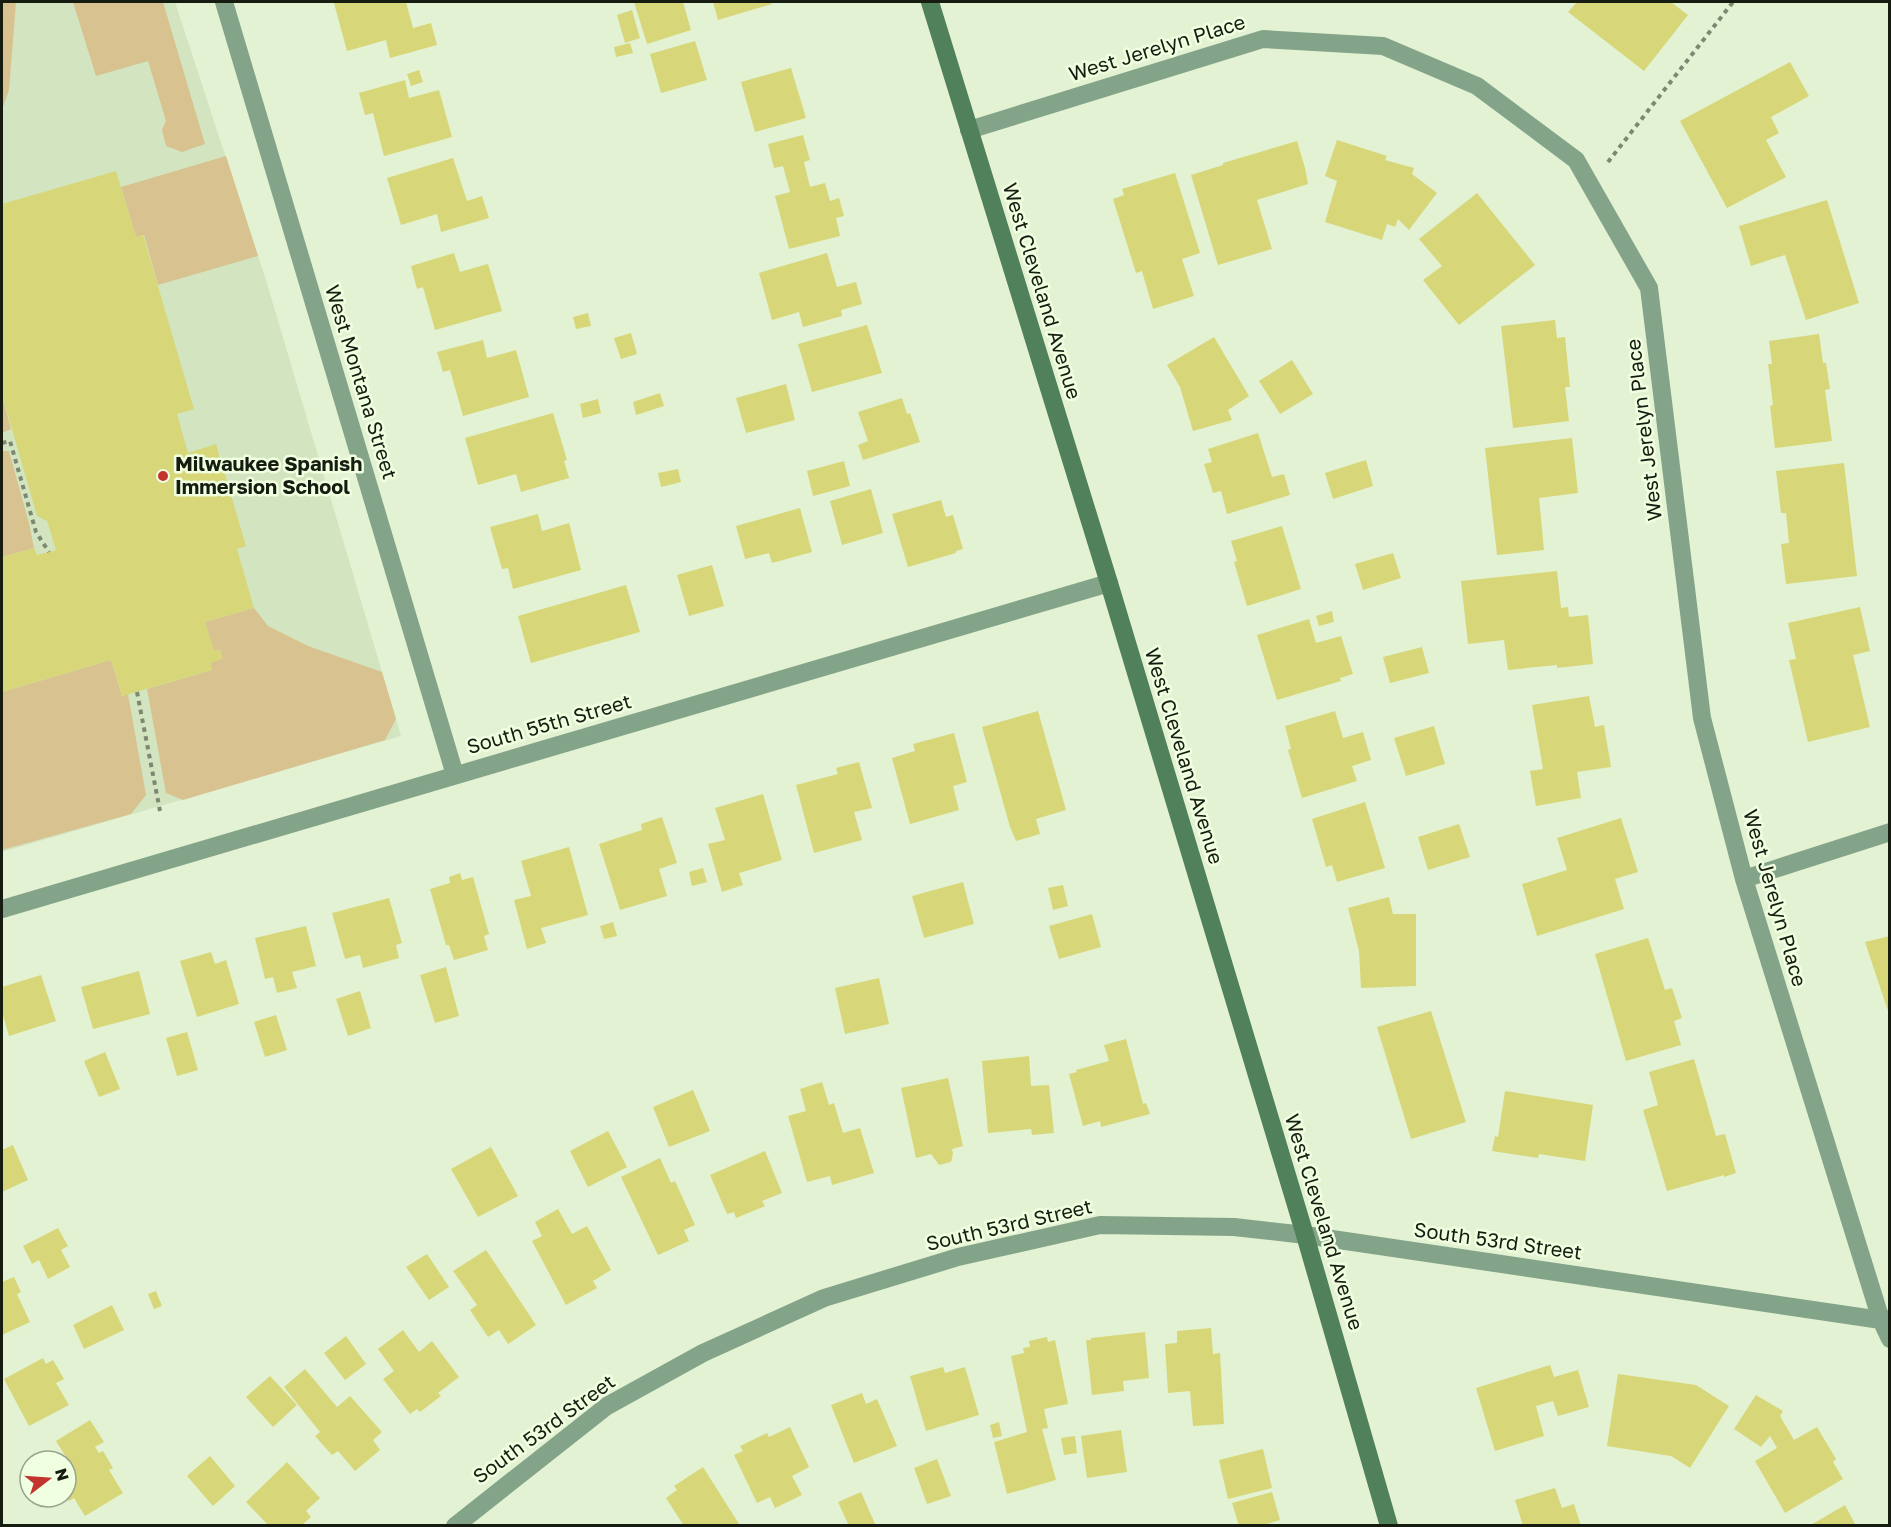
<svg xmlns="http://www.w3.org/2000/svg" width="1891" height="1527" font-family="'Golos Text',sans-serif">
<style>
.built{fill:#d3e5c0}
.green{fill:#d7c290}
.building{fill:#d7d779}
.lines{fill:none;stroke-linecap:round;stroke-linejoin:round}
.path{stroke:#7d8772;stroke-width:4;stroke-dasharray:4.5 4.5;stroke-linecap:butt}
.street{stroke:#84a489;stroke-width:18}
.secondary{stroke:#51815a;stroke-width:18}
.poi-dot{fill:#c2342d;stroke:#f0ffe0;stroke-width:2}
.labels{text-anchor:middle;stroke-width:5;stroke-linejoin:round;paint-order:stroke}
.street-label{font-size:20px;fill:#171c11;stroke:#f0ffe0}
.poi-label{font-size:20px;font-weight:bold;fill:#171c11;stroke:#f0ffe0;text-anchor:start}
</style>
<rect width="100%" height="100%" fill="#e3f2d3"/>
<path class="built" d="M2,2H175L266,280L401,736L2,852Z"/>
<path class="green" d="M2,2H16L9,90L2,110Z
M73,2H163L205,144L182,152L166,146L162,130L166,121L148,61L96,76Z
M226,156L258,256L158,285L144,235L136,237L121,187Z
M2,395L11,429L2,433Z
M2,451H9L29,523L34,548L2,557Z
M254,608L268,626L308,646L382,672L396,719L385,740L183,800L166,793L147,689L212,670L210,663L222,658L220,650L214,651L205,622Z
M111,660L122,696L128,694L146,795L131,814L2,850V692Z"/>
<path class="building" d="M339,2H406L413,28L431,23L437,45L390,58L386,40L347,51L334,3Z
M634,2H683L691,30L647,44Z
M713,2H771L772,4L718,20Z
M1577,2H1671L1688,15L1644,71L1568,12Z
M632,10L640,38L625,43L617,15Z
M695,41L707,80L661,93L650,54Z
M630,43L633,53L616,57L614,47Z
M1790,62L1809,96L1771,117L1779,133L1766,140L1786,177L1727,208L1680,121Z
M791,68L806,118L755,132L741,82Z
M419,70L423,82L411,86L407,74Z
M405,80L409,98L439,90L452,137L384,156L373,113L365,115L359,93Z
M803,135L810,160L804,162L810,187L825,183L830,201L839,198L844,216L836,218L840,236L789,249L775,196L790,192L783,166L774,168L768,144Z
M1337,140L1387,156L1385,160L1414,168L1412,174L1437,193L1409,230L1398,219L1395,227L1387,224L1382,240L1325,222L1337,181L1325,176Z
M1297,141L1305,168L1308,184L1257,200L1272,249L1218,265L1191,175L1223,165V163Z
M453,158L467,201L482,196L489,218L441,232L437,214L401,225L387,178Z
M116,171L136,237L143,235L194,409L177,414L188,453L216,444L246,546L237,549L254,608L205,622L214,651L220,650L222,659L210,663L212,670L122,696L111,660L2,692V557L34,548L37,555L56,550L47,521L37,516L2,395V204Z
M1175,173L1200,253L1182,259L1194,296L1153,309L1142,271L1136,273L1113,199L1124,195L1122,189Z
M1477,193L1535,265L1459,325L1423,280L1442,266L1419,239Z
M1827,200L1859,303L1806,320L1785,255L1751,266L1739,226Z
M454,253L460,272L488,264L502,311L435,330L423,287L417,289L411,266Z
M827,253L837,287L856,282L862,304L841,310L842,316L803,327L799,312L772,320L759,273Z
M588,313L591,326L576,329L573,317Z
M1555,320L1557,338L1565,337L1570,387H1565L1569,421L1513,428L1501,326Z
M867,325L882,373L812,392L798,344Z
M631,333L637,354L621,359L614,338Z
M1819,334L1823,363H1826L1830,389L1825,390L1832,441L1775,448L1770,406L1773,405L1768,364H1772L1769,341Z
M1214,337L1249,396L1228,410L1232,420L1193,431L1180,387L1167,365Z
M483,340L487,358L516,350L529,397L463,416L450,370L443,372L437,352Z
M1292,360L1313,394L1280,414L1259,381Z
M786,384L795,420L746,433L736,398Z
M660,393L664,406L636,415L633,402Z
M902,398L907,414L910,413L920,442L863,460L858,445L868,441L858,412Z
M598,399L601,413L583,418L580,404Z
M553,413L567,460L564,461L569,478L521,492L516,474L478,485L465,438Z
M1258,433L1272,477L1284,474L1290,495L1227,514L1221,491L1213,493L1204,464L1212,462L1208,449Z
M1572,438L1578,493L1539,498L1544,550L1497,555L1485,448Z
M1366,460L1373,486L1333,499L1325,473Z
M844,461L850,486L813,496L807,471Z
M1844,463L1857,576L1786,584L1781,544L1789,543L1786,513H1781L1776,471Z
M678,469L681,482L661,487L658,473Z
M871,489L883,533L842,545L830,501Z
M941,500L946,517L953,515L963,549L956,551V553L908,567L892,514Z
M800,508L812,552L772,563L769,553L745,559L736,526Z
M538,514L542,531L569,523L581,570L513,589L508,568L502,569L490,527Z
M1282,526L1301,589L1247,606L1234,562L1237,561L1231,541Z
M1393,553L1401,578L1363,590L1355,564Z
M712,565L724,606L689,616L677,575Z
M1557,571L1561,608L1568,607L1569,617L1588,615L1593,664L1557,668V665L1508,670L1504,640L1468,644L1461,581Z
M626,585L640,632L531,663L518,616Z
M1860,607L1870,651L1853,655L1870,727L1808,742L1789,660L1796,659L1788,623Z
M1332,611L1334,622L1319,626L1316,616Z
M1309,619L1316,643L1341,636L1353,674L1340,678L1341,681L1277,700L1257,635Z
M1422,647L1429,673L1390,683L1383,657Z
M1589,696L1595,727L1604,725L1611,767L1577,772L1581,798L1536,806L1530,771L1543,769L1532,705Z
M1038,711L1066,810L1036,819L1040,834L1016,841L1010,827L982,727Z
M1335,711L1343,738L1363,732L1371,760L1352,766L1357,781L1302,798L1288,750L1291,749L1285,726Z
M1434,726L1445,764L1406,776L1394,738Z
M954,733L967,782L953,786L959,810L910,824L892,758L915,751L913,744Z
M859,762L872,808L854,812L862,840L814,853L796,785L838,774L836,768Z
M763,794L782,860L739,873L743,885L722,892L708,844L725,840L715,808Z
M1365,802L1385,868L1337,882L1332,865L1326,867L1312,819Z
M662,817L677,863L659,869L667,896L620,910L599,844L642,830L641,824Z
M1621,818L1638,872L1615,879L1624,909L1537,936L1522,884L1567,870L1557,838Z
M1459,824L1470,857L1428,870L1418,837Z
M569,847L588,915L541,928L546,943L527,949L514,900L531,896L521,861Z
M703,868L707,882L692,886L689,872Z
M460,873L462,880L473,877L489,934L484,936L488,950L454,960L449,945H446L430,889L450,883L449,877Z
M963,882L974,924L924,938L912,896Z
M1063,885L1068,906L1053,910L1048,888Z
M1389,897L1393,914H1416V986L1361,988L1359,951L1348,908Z
M389,898L402,943L396,945L399,958L363,968L360,955L345,959L332,913Z
M1092,914L1101,947L1059,959L1049,926Z
M613,922L617,936L604,939L600,926Z
M306,926L316,966L292,972L297,988L277,993L273,977L265,979L255,938Z
M1890,936V1011H1888L1865,942Z
M1648,938L1665,990L1672,988L1682,1018L1674,1021L1681,1045L1626,1061L1595,954Z
M211,952L215,964L226,960L239,1004L197,1017L180,961Z
M446,967L459,1016L435,1023L420,975Z
M139,971L150,1014L93,1029L81,987Z
M41,975L56,1021L9,1036L2,1012V987Z
M879,978L889,1024L845,1034L835,988Z
M360,991L371,1028L348,1036L336,999Z
M1431,1011L1466,1122L1411,1139L1377,1027Z
M276,1015L287,1050L265,1057L254,1022Z
M187,1032L198,1070L177,1076L166,1038Z
M1126,1039L1143,1104L1146,1103L1150,1114L1101,1127L1100,1121L1083,1126L1069,1074L1077,1072L1076,1070L1109,1061L1104,1045Z
M105,1052L120,1089L99,1097L84,1061Z
M1029,1056L1031,1086L1049,1085L1054,1133L1032,1135L1031,1129L988,1133L982,1061Z
M1694,1059L1716,1136L1725,1134L1736,1173L1724,1177V1175L1667,1191L1643,1110L1658,1105L1649,1072Z
M948,1078L963,1146L952,1149L953,1154L951,1162L939,1165L931,1154L916,1158L901,1088Z
M822,1082L829,1105L834,1103L843,1133L860,1128L874,1173L832,1185L830,1176L807,1182L788,1116L806,1111L800,1089Z
M693,1090L710,1131L669,1147L653,1107Z
M1505,1091L1593,1105L1585,1161L1539,1154L1538,1158L1492,1151L1495,1136L1498,1137Z
M608,1131L627,1167L588,1187L570,1151Z
M13,1145L28,1180L2,1192V1150Z
M491,1147L518,1196L478,1217L451,1169Z
M765,1151L782,1193L762,1201L765,1206L736,1218L734,1212L727,1214L710,1175Z
M660,1158L671,1183L675,1181L695,1225L684,1230L689,1241L658,1255L621,1177Z
M558,1209L572,1234L587,1226L611,1270L593,1281L597,1288L566,1305L532,1241L542,1236L535,1222Z
M58,1228L68,1246L61,1250L70,1267L48,1279L39,1260L32,1264L23,1246Z
M486,1250L536,1325L508,1344L499,1330L488,1337L470,1310L477,1305L453,1271Z
M427,1254L449,1287L429,1300L406,1267Z
M14,1277L21,1292L17,1294L30,1322L2,1335V1282Z
M156,1291L162,1306L154,1309L148,1294Z
M112,1305L124,1330L84,1349L73,1325Z
M1211,1328L1213,1354L1220,1353L1224,1424L1193,1426L1190,1391L1168,1393L1165,1344L1177,1343V1331Z
M403,1330L419,1352L432,1341L459,1377L438,1393L441,1396L420,1412L417,1409L410,1414L383,1379L394,1371L378,1349Z
M1145,1332L1149,1378L1123,1381L1124,1391L1092,1395L1086,1340H1091V1338Z
M346,1336L366,1364L345,1380L324,1353Z
M1047,1337L1048,1342L1055,1340L1068,1404L1044,1409L1048,1428L1042,1429L1056,1480L1007,1494L994,1442L1027,1432L1011,1356L1024,1353L1023,1348L1030,1347L1029,1341Z
M43,1358L46,1364L53,1360L64,1379L56,1383L69,1405L29,1426L4,1379Z
M1550,1365L1554,1377L1578,1370L1589,1407L1558,1416L1553,1401L1536,1406L1544,1436L1495,1451L1476,1388Z
M943,1367L945,1373L965,1367L979,1415L926,1431L910,1376Z
M305,1369L337,1407L350,1396L382,1432L373,1440L380,1450L355,1471L338,1451L332,1455L315,1436L320,1432L284,1387Z
M1618,1374L1696,1385L1729,1406L1690,1468L1671,1456L1607,1446Z
M270,1376L297,1405L273,1427L246,1397Z
M862,1393L866,1404L877,1399L897,1446L854,1463L831,1405Z
M1756,1395L1783,1411L1780,1416L1794,1440L1817,1427L1836,1459L1833,1462L1843,1479L1785,1513L1755,1461L1777,1448L1770,1436L1761,1447L1734,1429Z
M90,1420L104,1442L95,1447L99,1453L103,1451L113,1468L109,1470L123,1493L85,1516L74,1498L69,1501L66,1497V1490L68,1488L66,1484V1464L69,1462L56,1441Z
M999,1422L1002,1436L993,1438L990,1425Z
M790,1427L809,1467L792,1476L802,1495L775,1508L770,1497L757,1503L734,1455L743,1451L740,1446L767,1433L769,1437Z
M1121,1430L1127,1472L1087,1478L1081,1436Z
M1075,1436L1077,1453L1064,1455L1061,1438Z
M1263,1449L1272,1488L1228,1499L1219,1460Z
M210,1456L235,1486L213,1506L187,1476Z
M937,1459L951,1496L927,1504L914,1468Z
M287,1462L320,1498L306,1511L311,1517L301,1526H269L246,1502Z
M703,1467L739,1524L737,1526H684L666,1498L677,1490L674,1486Z
M1555,1488L1562,1508L1574,1504L1581,1526H1523L1515,1500Z
M861,1492L876,1526H849L838,1502Z
M1272,1492L1280,1520L1260,1526H1239L1232,1503Z
M1845,1505L1856,1526H1809Z"/>
<g class="lines">
<path class="path" d="M1608,162L1733,2
M2,443L10,441L36,532L49,552
M137,692L160,811"/>
<path class="street" d="M224,2L455,775
M969,130L1263,39L1383,46L1477,86L1576,160L1649,288L1702,718L1744,879L1881,1320L1890,1339
M1744,879L1890,832
M2,909L1109,583
M455,1526L607,1406L703,1353L824,1298L958,1257L1100,1225L1234,1227L1305,1235L1881,1320L1890,1319"/>
<path class="secondary" d="M930,2L1109,583L1305,1235L1389,1526"/>
</g>
<circle class="poi-dot" cx="163" cy="476" r="6"/>
<g class="labels">
<g class="street-label">
<text transform="translate(1157 48) rotate(-17)" y="7">West Jerelyn Place</text>
<text transform="translate(1042 291) rotate(73)" y="7">West Cleveland Avenue</text>
<text transform="translate(361 382) rotate(73)" y="7">West Montana Street</text>
<text transform="translate(1644 430) rotate(-97)" y="7">West Jerelyn Place</text>
<text transform="translate(549 724) rotate(-16)" y="7">South 55th Street</text>
<text transform="translate(1184 756) rotate(73)" y="7">West Cleveland Avenue</text>
<text transform="translate(1775 898) rotate(74)" y="7">West Jerelyn Place</text>
<text transform="translate(1324 1222) rotate(73)" y="7">West Cleveland Avenue</text>
<text transform="translate(1009 1225) rotate(-13)" y="7">South 53rd Street</text>
<text transform="translate(1498 1241) rotate(8)" y="7">South 53rd Street</text>
<text transform="translate(544 1429) rotate(-36)" y="7">South 53rd Street</text>
</g>
<g class="poi-label">
<text x="175" y="471">Milwaukee Spanish<tspan x="175" dy="23">Immersion School</tspan></text>
</g>
</g>
<rect width="1891" height="1527" fill="none" stroke="#171c11" stroke-width="6"/>
<g transform="translate(48 1479) rotate(73)"><circle r="28" fill="#f0ffe0" stroke="#99a48d" stroke-width="1.5"/>
<path d="M0-4.5L10 22L0 15L-10 22Z" fill="#c2342d"/>
<text y="-9" font-size="16" font-weight="bold" text-anchor="middle" fill="#171c11">N</text>
</g>
</svg>
